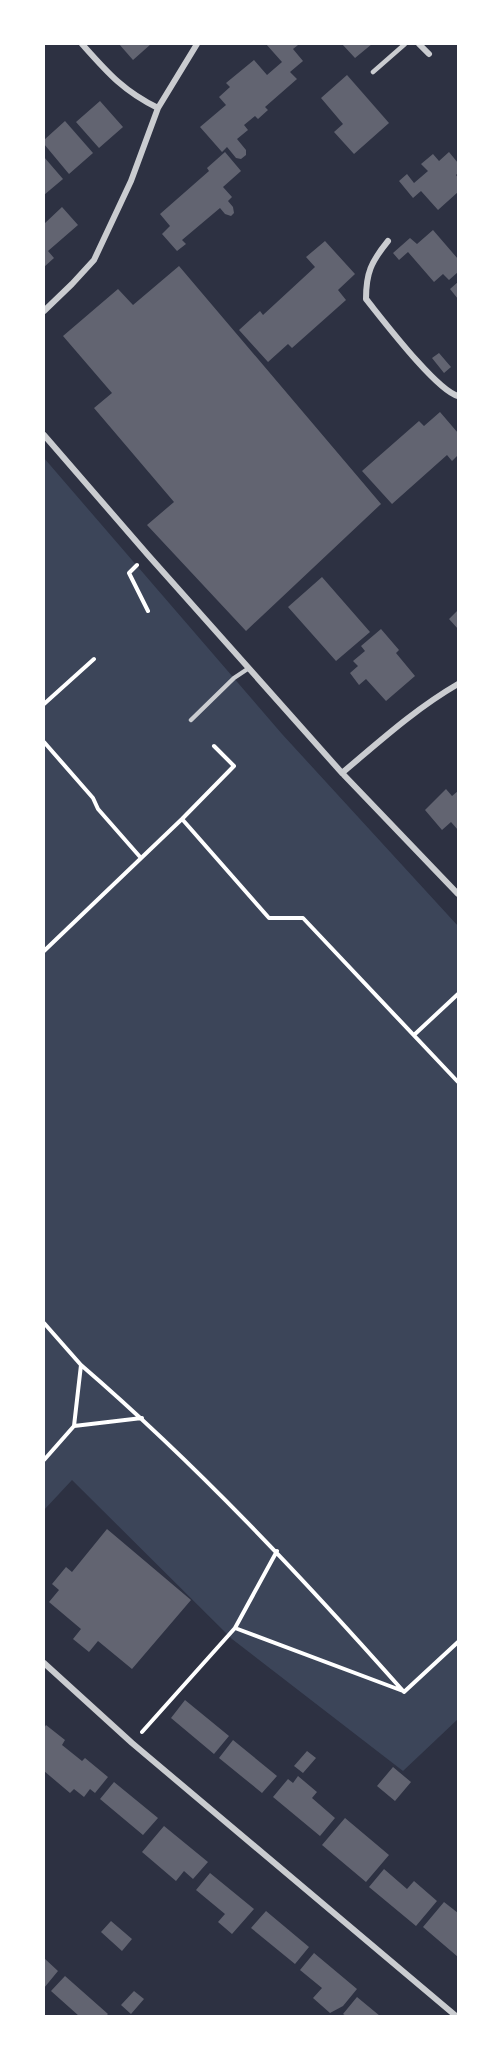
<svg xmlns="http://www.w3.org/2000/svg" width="502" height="2060" font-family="'IBM Plex Sans',sans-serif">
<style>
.green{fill:#3c4559}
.building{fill:#626471}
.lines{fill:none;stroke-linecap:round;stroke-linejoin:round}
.path{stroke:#fff;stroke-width:4}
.service{stroke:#caccd0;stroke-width:4.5}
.minor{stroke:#caccd0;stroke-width:6}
</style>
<rect width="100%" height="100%" fill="#2d3142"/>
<path class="green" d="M44,458L282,734L458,926V1719L403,1771L232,1639L72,1480L44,1510Z"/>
<path class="building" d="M119,44H151L133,60Z
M266,44H297L298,45L293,49L303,61L290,72L297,79L265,107L268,110L258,119L255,116L244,125L248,130L237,139L246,150V155L241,159L236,158L227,147L222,152L200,127L226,105L219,97L230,87L226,83L254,60L267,75L282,62Z
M342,44H372L355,58Z
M347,75L389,123L354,154L334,132L343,124L321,98Z
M100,101L123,127L99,148L76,122Z
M65,121L93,153L69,174L44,144V140Z
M225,152L241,171L223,187L232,197L228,201L233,207L234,213L231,216L225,214L220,208L182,240L186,244L177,251L162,234L170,226L160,214L209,171L207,168Z
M449,152L458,163V173L456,175L458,178V192L438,210L421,191L413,198L399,181L407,174L414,183L428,171L421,164L433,154L439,161Z
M44,157L63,179L44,195Z
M62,207L78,225L48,251L54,258L44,267V224Z
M433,230L458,259V272L449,280L443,274L434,282L408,252L399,260L393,253L410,238L417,244Z
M325,241L355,274L338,290L346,300L292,348L288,344L268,362L239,330L260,311L263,315L315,267L306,257Z
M179,266L381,504L246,631L147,525L174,502L94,408L112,393L63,336L118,289L133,305Z
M458,282V299L450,289Z
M439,353L451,367L444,373L432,358Z
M440,412L458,433V455L452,461L447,455L392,504L362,471L419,421L424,426Z
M322,577L370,632L336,661L288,607Z
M458,610V629L449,619Z
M381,629L399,650L396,653L415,676L386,701L366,679L359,685L350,673L358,666L353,661L365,651L361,646Z
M446,789L452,796L458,791V830L451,822L442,830L425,810Z
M107,1529L191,1600L132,1669L98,1641L89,1652L73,1639L81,1629L49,1602L59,1590L52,1584L66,1567L72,1572Z
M185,1700L229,1736L214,1754L171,1718Z
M46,1725L65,1740L62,1745L82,1761L85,1758L108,1777L95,1793L90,1789L84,1797L74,1789L70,1793L44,1771V1728Z
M233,1740L277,1776L262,1793L219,1758Z
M307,1751L316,1758L303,1773L294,1766Z
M393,1767L411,1782L395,1801L377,1786Z
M298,1776L317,1792L312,1798L335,1818L320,1836L273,1797L288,1779L293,1783Z
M114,1782L158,1818L143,1835L100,1799Z
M345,1818L389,1855L366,1882L322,1845Z
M164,1826L208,1862L193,1879L184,1871L176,1881L142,1852Z
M384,1869L407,1889L414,1881L437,1901L416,1926L369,1887Z
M210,1873L254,1909L232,1934L218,1922L225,1914L196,1890Z
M444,1902L458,1913V1957L423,1927Z
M266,1911L309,1947L295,1964L251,1928Z
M111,1921L132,1939L122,1951L101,1932Z
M314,1953L357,1989L343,2006L330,2013L313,1998L322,1988L300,1970Z
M44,1958L58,1971L44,1988Z
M65,1976L108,2014L106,2016H79L51,1991Z
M134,1991L144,1999L131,2014L121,2005Z
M357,1997L380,2016H346L343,2014Z"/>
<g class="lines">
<path class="path" d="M137,565L129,573L148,611
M44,704L94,659
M44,742L93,798L98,809L141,858
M182,819L269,918H303L458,1082
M44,951L182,819L234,766L214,746
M414,1035L458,994
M44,1323L81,1365L74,1426L44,1460
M81,1365C197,1465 302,1577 404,1692L458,1642
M74,1426L142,1418
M235,1628L277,1551
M142,1732L235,1628L403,1691"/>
<path class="service" d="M373,72L405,44
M191,720L234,678L249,668"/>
<path class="minor" d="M82,44C107,72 123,91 158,108
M419,44L429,54
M388,241C371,262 366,273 366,299C383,320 436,390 458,396
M44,311L72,284L94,260L131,181L158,108L197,44
M44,435L148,555L342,773L458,894
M342,773C380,741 415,709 458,684
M44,1663L132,1743L456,2016"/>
</g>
<rect width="502" height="2060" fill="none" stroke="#ffffff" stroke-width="90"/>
</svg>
